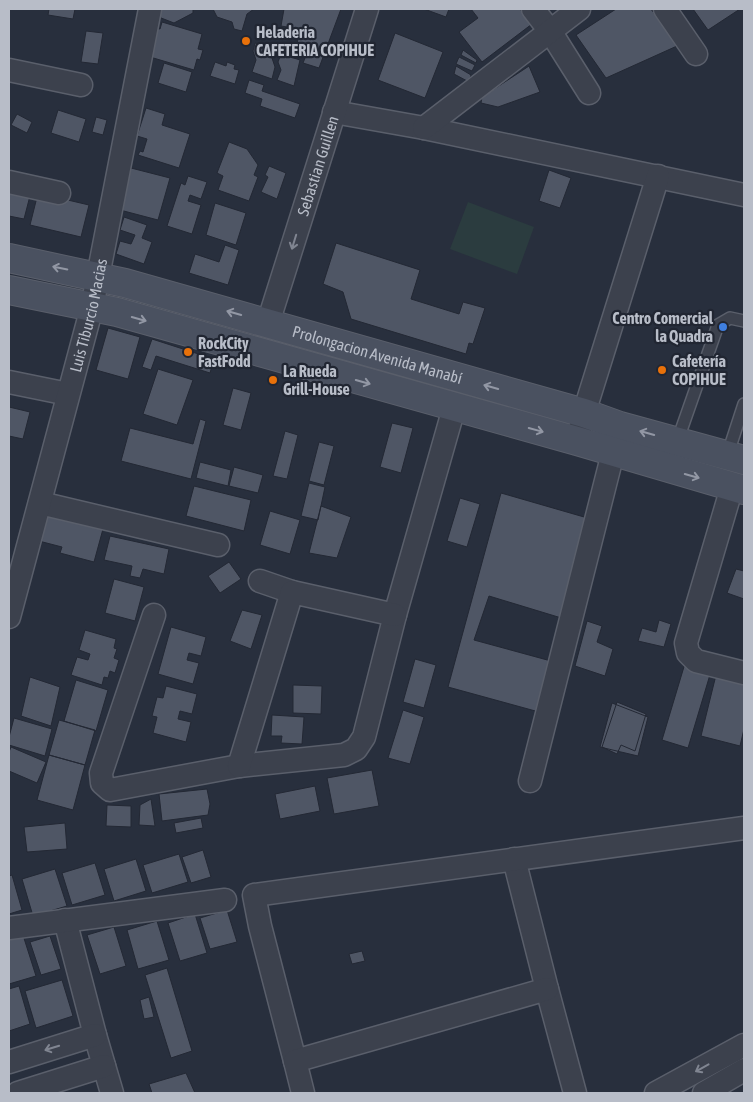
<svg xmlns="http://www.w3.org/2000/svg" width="753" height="1102" font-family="'Asap Condensed',sans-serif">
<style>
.green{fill:#2b3c3f}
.building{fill:#4f5665;stroke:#232834}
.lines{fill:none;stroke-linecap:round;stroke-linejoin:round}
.service-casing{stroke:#5a5f6b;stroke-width:14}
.minor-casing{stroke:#5a5f6b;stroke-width:25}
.secondary-casing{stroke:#5a5f6b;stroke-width:30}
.service{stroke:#3c414d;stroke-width:11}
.minor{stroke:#3c414d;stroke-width:22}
.secondary{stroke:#4a5160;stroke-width:28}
.oneway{stroke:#808591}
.oneway2{stroke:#9297a4}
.food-dot{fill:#e8710a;stroke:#212632;stroke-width:2}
.shop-dot{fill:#3f7fe0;stroke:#212632;stroke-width:2}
.labels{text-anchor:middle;stroke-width:4.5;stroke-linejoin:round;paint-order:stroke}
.poi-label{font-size:16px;font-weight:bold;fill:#b8bdc8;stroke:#212632;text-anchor:start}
.street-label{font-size:16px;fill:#b8bdc8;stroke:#212632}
</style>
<rect width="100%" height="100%" fill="#282f3d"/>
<path class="green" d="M468,202L534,227L517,274L450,249Z"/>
<path class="building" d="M49,9H75L73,19L48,15Z
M159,9H193V13L174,23L156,16Z
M213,9H254L247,14L242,31L234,29L232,22L217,17Z
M284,9H341L319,68L303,63L305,58L296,55L299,29L281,26Z
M424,9H449L446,17Z
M471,9H520L532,24L482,62L459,32L478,18Z
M616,9H651L677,46L606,78L576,35Z
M693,9H740L708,30Z
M162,22L202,34L198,49L203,50L200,60L197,59L194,70L150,57L151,27L160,29Z
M86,31L103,33L98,64L81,62Z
M395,33L443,52L425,98L378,80Z
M255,43L275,48L272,58L275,67L272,79L252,72L256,60L253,51Z
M463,50L477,60L476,63L461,55Z
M281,54L300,60L294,86L277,80L281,70L278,62Z
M459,57L475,65L472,71L456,64Z
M215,62L226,66L227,62L235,65L234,69L239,70L235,84L210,76Z
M164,63L192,72L186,92L158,83Z
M456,66L471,75L469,82L454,74Z
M529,66L540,92L498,107L481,103L482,97Z
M249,80L264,85L262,91L300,104L295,118L260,106L262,99L245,93Z
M146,108L165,114L162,125L190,134L179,168L138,155L140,151L143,152L147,139L137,136Z
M58,110L86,119L79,142L51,133Z
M17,114L32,122L27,133L11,125Z
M96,117L107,120L103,135L92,132Z
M229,142L247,149L258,165L254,175L258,177L249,201L218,190L223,176L217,173Z
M269,166L286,173L277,199L261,192L268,177L265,175Z
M131,168L170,178L158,220L120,210Z
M549,170L571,178L560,208L539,201Z
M188,176L207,182L201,199L190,195L188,201L201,205L192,234L167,226L181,183L185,185Z
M9,187L31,192L24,219L9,216Z
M38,193L89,205L81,237L30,225Z
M215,203L246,213L236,245L206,235Z
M124,217L147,225L142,238L152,242L144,264L116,254L120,241L131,244L135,235L120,230Z
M336,243L420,270L411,299L459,314L463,302L485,308L473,344L469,343L466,354L351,319L343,292L323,284Z
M225,245L239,250L228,285L189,273L195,254L219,262Z
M108,328L140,337L128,379L96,370Z
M152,339L214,359L210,373L156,356L151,370L142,367Z
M158,369L193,380L177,425L143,414Z
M233,388L251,393L241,430L223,425Z
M9,407L30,412L23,439L9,436Z
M200,419L206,421L191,479L121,461L130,428L193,444Z
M392,423L413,428L401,473L380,467Z
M285,431L298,435L287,479L273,476Z
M319,442L334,446L324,485L309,481Z
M200,462L231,470L228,486L196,478Z
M234,467L263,475L258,493L229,486Z
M309,483L325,487L318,520L301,516Z
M194,486L251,500L244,531L186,516Z
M501,493L591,519L568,620L489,596L474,640L551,661L539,712L448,687Z
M460,498L480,504L467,547L447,541Z
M321,506L351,517L337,558L309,553Z
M270,511L300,520L290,554L260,545Z
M43,512L103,529L94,562L60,553L62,547L35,540Z
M110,536L169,549L164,574L143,569L140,578L130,576L132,566L104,560Z
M229,562L241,579L220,593L208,576Z
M736,569L744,571V599L727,593Z
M114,579L144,587L135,621L105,613Z
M242,610L262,615L251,649L230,641Z
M659,620L671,624L664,647L638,641L642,628L656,632Z
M587,621L602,626L597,642L613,649L605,676L575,666Z
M171,627L206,637L201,656L189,653L187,660L199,663L193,684L158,674Z
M85,630L116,639L114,648L117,649L114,658L119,660L115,673L110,671L108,678L104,677L102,685L71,675L77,657L88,660L90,654L79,650Z
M415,659L436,665L424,708L403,702Z
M686,660L712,668L688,748L662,740Z
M716,675L744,683V729L740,746L701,736Z
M30,677L60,687L51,726L21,716Z
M76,680L108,690L96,731L64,721Z
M293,685L322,686L321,714L293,713Z
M166,686L197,694L192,714L180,711L178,719L191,722L186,742L153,733L157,717L152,716L157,697L163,698Z
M617,702L646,714L635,751L621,745L617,754L602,747Z
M612,703L648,717L638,756L600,747Z
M403,710L424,717L410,764L388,758Z
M272,715L304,717L302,744L281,743L282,736H271Z
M14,718L52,729L45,756L9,745V737Z
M59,720L95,730L85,765L49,755Z
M11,747L46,762L37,783L9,771V752Z
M49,755L85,765L73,810L37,800Z
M372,770L379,806L334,814L327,778Z
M315,786L320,811L280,819L275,794Z
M207,789L210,804L208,815L162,821L159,794Z
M151,799L155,826L139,825L140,805Z
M107,805L131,806V827L106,826Z
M201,818L203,828L176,833L174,823Z
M65,823L67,849L27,852L24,827Z
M203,850L211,877L191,883L182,857Z
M179,854L188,882L152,893L143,865Z
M136,859L146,891L114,901L104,869Z
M95,863L105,895L72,905L62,873Z
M55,869L67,906L33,916L22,879Z
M12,875L22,910L9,914V876Z
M227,910L237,942L210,949L200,918Z
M195,914L207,953L180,961L168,923Z
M157,921L169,960L138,969L127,930Z
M114,927L126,966L100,974L87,935Z
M22,932L36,976L9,984V936Z
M50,936L61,969L41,975L30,942Z
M362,951L365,961L352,964L349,954Z
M167,968L192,1051L171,1058L145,975Z
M62,980L73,1016L36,1028L25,991Z
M19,986L30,1024L9,1031V989Z
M149,997L154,1017L144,1019L140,1000Z
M186,1073L195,1093H152L149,1084Z"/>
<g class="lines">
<defs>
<path id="service" d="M677,442L718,325L730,318L744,321
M727,456L744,404"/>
<g id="minor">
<path d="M533,9L550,31L589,93"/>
<path d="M665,9L696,54"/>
<path d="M9,70L81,85"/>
<path d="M334,112L424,128L744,195"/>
<path d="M424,128L579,9"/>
<path d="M9,182L59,193"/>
<path id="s1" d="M268,323L367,9"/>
<path d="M9,382L68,394"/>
<path d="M577,441L584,413L658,176"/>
<path d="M732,487L686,643L688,653L696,661L744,673"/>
<path d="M40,503L218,545"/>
<path d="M260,581L292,592"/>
<path d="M154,615L101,773L102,783L110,790L239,766L344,755L356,749L364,737L395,615L454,408"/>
<path id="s2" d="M9,617L92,307L150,9"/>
<path d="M239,766L292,592L395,615"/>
<path d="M530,781L617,437"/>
<path d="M514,859L547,989L575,1093"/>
<path d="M65,920L95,1035L112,1093"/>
<path d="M9,928L225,900"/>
<path d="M295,1061L260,926L254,895L744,828"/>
<path d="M9,1062L95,1035"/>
<path d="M18,1093L104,1066"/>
<path d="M303,1093L295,1061L547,989"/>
<path d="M656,1093L744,1045"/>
<path d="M704,1093L744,1070"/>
</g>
<g id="secondary">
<path id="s3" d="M9,258L125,283L584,413L620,426L744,460"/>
<path d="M9,290L117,312L577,441L744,490"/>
</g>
</defs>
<use href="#service" class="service-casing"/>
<use href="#minor" class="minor-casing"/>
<use href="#secondary" class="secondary-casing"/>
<use href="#service" class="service"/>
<use href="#minor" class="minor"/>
<use href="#secondary" class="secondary"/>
</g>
<defs><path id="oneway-shaft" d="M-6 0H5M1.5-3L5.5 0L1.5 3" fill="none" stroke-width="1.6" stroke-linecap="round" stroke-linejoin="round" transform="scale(1.25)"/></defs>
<g class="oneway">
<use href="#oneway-shaft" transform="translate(294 242) rotate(107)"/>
<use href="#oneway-shaft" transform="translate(52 1048) rotate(163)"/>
<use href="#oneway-shaft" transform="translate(702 1068) rotate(151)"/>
</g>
<g class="oneway2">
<use href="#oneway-shaft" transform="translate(60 268) rotate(-169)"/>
<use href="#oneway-shaft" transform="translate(234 313) rotate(-164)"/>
<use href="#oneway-shaft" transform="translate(139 319) rotate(16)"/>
<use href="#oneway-shaft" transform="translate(363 382) rotate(16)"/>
<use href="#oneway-shaft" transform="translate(491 387) rotate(-164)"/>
<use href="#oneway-shaft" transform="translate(536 430) rotate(15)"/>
<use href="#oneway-shaft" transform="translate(647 433) rotate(-164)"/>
<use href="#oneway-shaft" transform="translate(692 476) rotate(16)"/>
</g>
<g class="food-dot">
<circle cx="246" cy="41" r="5"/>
<circle cx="188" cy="352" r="5"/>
<circle cx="662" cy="370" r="5"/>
<circle cx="273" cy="380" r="5"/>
</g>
<circle class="shop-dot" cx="723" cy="327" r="5"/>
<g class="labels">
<g class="poi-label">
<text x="256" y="38">Heladeria<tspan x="256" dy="18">CAFETERIA COPIHUE</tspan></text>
<text x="713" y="324" text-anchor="end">Centro Comercial<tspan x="713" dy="18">la Quadra</tspan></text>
<text x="198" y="349">RockCity<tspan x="198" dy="18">FastFodd</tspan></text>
<text x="672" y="367">Cafetería<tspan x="672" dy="18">COPIHUE</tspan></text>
<text x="283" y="377">La Rueda<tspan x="283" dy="18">Grill-House</tspan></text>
</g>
<g class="street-label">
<text dy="6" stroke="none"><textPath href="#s1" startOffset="165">Sebastian Guillen</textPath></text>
<text dy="6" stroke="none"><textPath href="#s2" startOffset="312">Luis Tiburcio Macias</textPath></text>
<text dy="6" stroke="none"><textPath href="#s3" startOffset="381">Prolongacion Avenida Manabí</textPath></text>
</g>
</g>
<rect width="753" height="1102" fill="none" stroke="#b8bdc8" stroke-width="20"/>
</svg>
